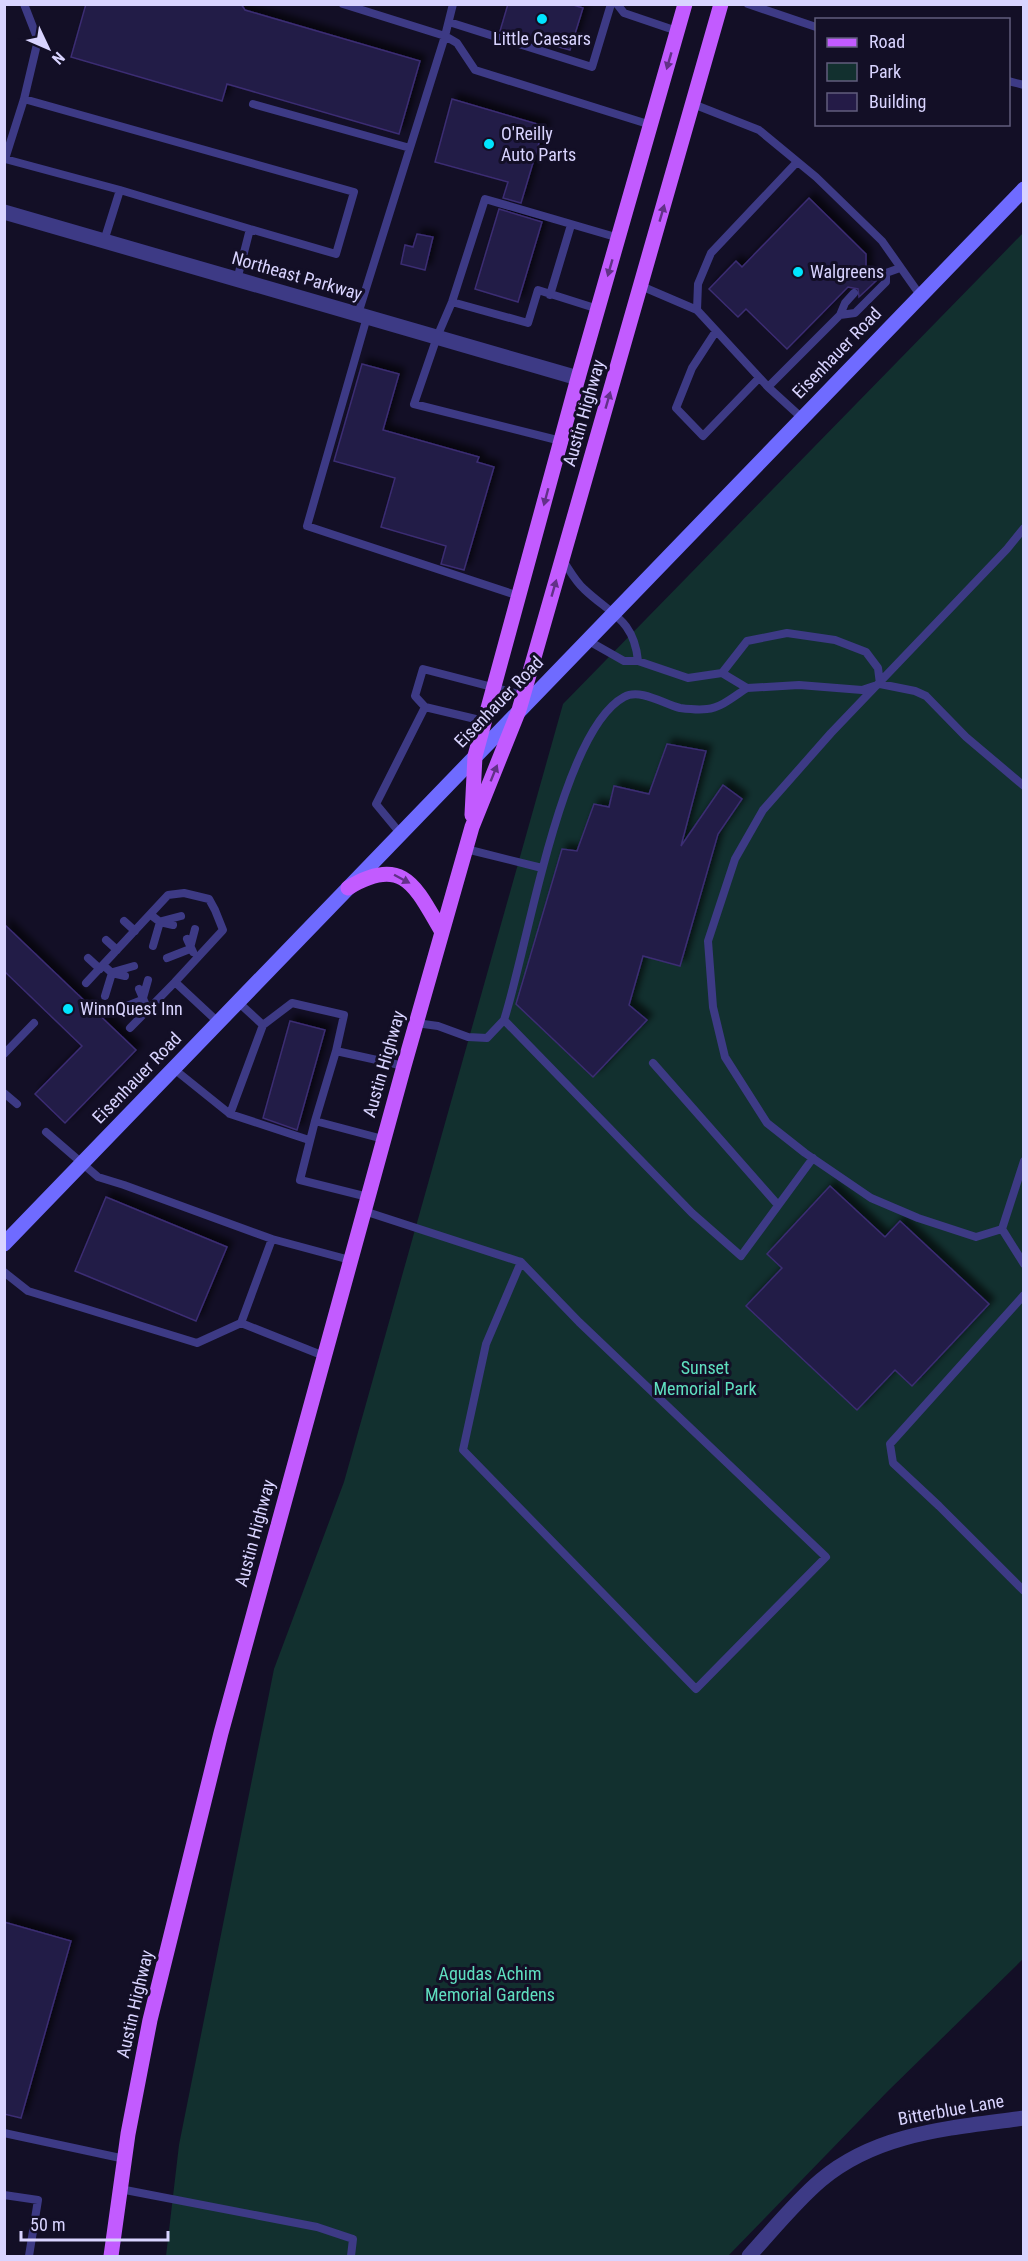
<svg xmlns="http://www.w3.org/2000/svg" width="1028" height="2261" font-family="'Roboto Condensed',sans-serif">
<style>
.green{fill:#12302f}
.building{fill:#241b47;stroke:#3b2d73;stroke-width:1.5;filter:url(#shadow)}
.lines{fill:none;stroke-linecap:round;stroke-linejoin:round}
.lane{stroke:#3d3a85;stroke-width:8}
.street{stroke:#3d3a85;stroke-width:15}
.secondary{stroke:#6f6bff;stroke-width:15}
.primary{stroke:#c25bff;stroke-width:15}
.oneway{fill:#623188}
.poi-dot{fill:#00e5ff;stroke:#130f26;stroke-width:2}
.labels{text-anchor:middle;stroke-width:6;stroke-linejoin:round;paint-order:stroke}
.poi-label{font-size:18px;fill:#d9d4ff;stroke:#130f26;text-anchor:start}
.street-label{font-size:18px;fill:#d9d4ff;stroke:#130f26}
.park-label{font-size:18px;fill:#5fe0c0;stroke:#130f26}
</style>
<defs>
<filter id="shadow"><feDropShadow dx="5.5" dy="-5.5" stdDeviation="3" flood-color="#0009"/></filter>
</defs>
<rect width="100%" height="100%" fill="#130f26"/>
<path class="green" d="M1023,233V1959L888,2091L728,2256H166L179,2145L274,1669L344,1482L563,704Z"/>
<path class="building" d="M86,4H241L245,10L420,61L399,134L227,84L222,101L71,57Z
M508,4H570L583,8L570,50L500,31Z
M452,99L544,126L521,203L503,198L508,182L435,162Z
M809,198L866,254V269L869,271L867,276L870,280L876,281L859,297L858,289L848,287L787,349L746,309L738,317L709,289L736,261L742,267Z
M499,209L542,222L518,302L475,289Z
M417,234L433,237L425,270L401,264L405,245L413,247Z
M362,364L399,374L383,430L479,457L477,462L494,467L464,570L441,564L446,546L381,527L395,478L334,461Z
M667,744L706,751L681,846L723,785L742,799L718,834L680,966L643,956L629,1005L647,1020L593,1077L516,1004L562,849L577,851L594,804L609,807L614,786L649,794Z
M4,924L136,1050L65,1123L35,1094L82,1046L4,971Z
M290,1021L325,1030L297,1130L263,1118Z
M830,1186L885,1237L900,1221L989,1304L912,1386L895,1370L857,1410L746,1306L782,1268L767,1254Z
M106,1197L227,1247L196,1321L75,1271Z
M4,1922L71,1941L21,2118L4,2114Z"/>
<g class="lines">
<path class="lane" d="M343,4L445,36L358,314
M453,4L445,36L457,43L475,70L651,125
M617,4L624,13L677,31
M748,4L816,27
M449,22L592,67L611,4
M1008,81L1024,85
M24,99L38,40L24,4
M253,104L410,148
M693,104L759,130L816,177L882,241L920,295
M797,162L711,253L698,284L697,310L768,387L802,418
M120,190L5,159L24,99L354,192L336,254L250,229
M104,241L120,190L250,229L237,280
M873,275L886,273
M641,286L697,310
M550,295L571,225
M452,302L528,323L538,290L598,309
M840,315L845,303L854,293
M367,317L307,526L519,596
M716,331L692,368L676,408L703,436L759,378
M768,387L840,315L855,313L886,282V273L900,268
M561,441L414,404L437,337L452,302L485,199L619,238
M1024,528L1007,549L831,733L763,810L735,859L708,941L713,1007L725,1057L767,1123L805,1153L871,1198L918,1218L976,1237L1002,1229L1024,1161
M562,559C569,569 575,581 584,589C610,614 634,619 638,661
M587,640L624,661H638L688,678L722,673L747,688L799,685L862,690L880,684L915,691L926,696L966,737L1024,786
M722,673L747,641L787,633L835,640L866,652L878,668L880,684
M747,688C736,695 721,708 707,709C700,710 688,709 680,708C664,704 640,688 624,697C561,731 527,950 504,1020L692,1213L741,1256L813,1158
M425,707L415,696L423,669L523,695
M400,833L376,804L425,707L484,721
M466,849L542,868
M151,915L160,922L173,925
M124,921L135,931
M162,921L181,916
M187,939L193,952
M106,940L117,950
M153,946L160,922
M190,948L195,929
M88,958L100,969
M167,958L190,949
M103,965L112,973L125,976
M113,972L134,966
M86,983L168,895L184,893L209,899L215,910L223,930L175,982L218,1022
M139,989L145,1003
M105,996L112,973
M143,998L148,980
M238,1002L263,1025L292,1003L344,1015L336,1051
M119,1009L142,1000
M416,1023L438,1026L468,1037L487,1038L504,1020
M130,1028L175,982
M4,1054L34,1023
M653,1063L778,1205
M174,1069L230,1114L263,1025
M4,1093L17,1104
M230,1114L309,1140
M315,1121L300,1180L368,1197
M46,1132L98,1177L124,1185L272,1239
M383,1139L315,1121L336,1051L404,1066
M364,1211L521,1262L486,1344L463,1450L696,1689L826,1557L579,1322L521,1262
M1002,1229L1024,1264
M4,1272L28,1291L197,1343L241,1323
M1024,1295L890,1444L893,1463L939,1506L1024,1591
M324,1356L241,1323L272,1239L350,1260
M4,2133L125,2159
M120,2189L317,2227L353,2239L351,2256
M4,2195L38,2200L29,2256"/>
<path class="street" d="M4,212L578,378
M749,2256C771,2232 796,2201 821,2180C878,2132 953,2128 1024,2118"/>
<path class="secondary" d="M4,1244L1024,189"/>
<path class="primary" d="M472,815L475,756L578,378L685,4
M348,888C404,854 416,888 442,932
M111,2256L128,2134L150,2020L221,1733L404,1066L472,827L519,710L721,4"/>
</g>
<defs><path id="oneway-solid" d="M-6-.8H1V-3.2L6.5 0L1 3.2V.8H-6Z" transform="scale(1.5)"/></defs>
<g class="oneway">
<use href="#oneway-solid" transform="translate(669 61) rotate(106)"/>
<use href="#oneway-solid" transform="translate(662 213) rotate(-74)"/>
<use href="#oneway-solid" transform="translate(610 268) rotate(106)"/>
<use href="#oneway-solid" transform="translate(608 400) rotate(-74)"/>
<use href="#oneway-solid" transform="translate(546 497) rotate(105)"/>
<use href="#oneway-solid" transform="translate(554 588) rotate(-74)"/>
<use href="#oneway-solid" transform="translate(494 773) rotate(-68)"/>
<use href="#oneway-solid" transform="translate(402 879) rotate(28)"/>
</g>
<g class="poi-dot">
<circle cx="542" cy="19" r="6"/>
<circle cx="489" cy="144" r="6"/>
<circle cx="798" cy="272" r="6"/>
<circle cx="68" cy="1009" r="6"/>
</g>
<g class="labels">
<g class="poi-label">
<text x="542" y="45" text-anchor="middle">Little Caesars</text>
<text x="501" y="140">O'Reilly<tspan x="501" dy="21">Auto Parts</tspan></text>
<text x="810" y="278">Walgreens</text>
<text x="80" y="1015">WinnQuest Inn</text>
</g>
<g class="street-label">
<text transform="translate(297 276) rotate(16)" y="6">Northeast Parkway</text>
<text transform="translate(837 353) rotate(-46)" y="6">Eisenhauer Road</text>
<text transform="translate(584 413) rotate(-74)" y="6">Austin Highway</text>
<text transform="translate(499 702) rotate(-46)" y="6">Eisenhauer Road</text>
<text transform="translate(384 1064) rotate(-74)" y="6">Austin Highway</text>
<text transform="translate(137 1078) rotate(-46)" y="6">Eisenhauer Road</text>
<text transform="translate(255 1533) rotate(-75)" y="6">Austin Highway</text>
<text transform="translate(135 2004) rotate(-77)" y="6">Austin Highway</text>
<text transform="translate(951 2110) rotate(-10)" y="6">Bitterblue Lane</text>
</g>
<g class="park-label">
<text x="705" y="1374">Sunset<tspan x="705" dy="21">Memorial Park</tspan></text>
<text x="490" y="1980">Agudas Achim<tspan x="490" dy="21">Memorial Gardens</tspan></text>
</g>
</g>
<rect width="1028" height="2261" fill="none" stroke="#d9d4ff" stroke-width="12"/>
<rect x="815" y="18" width="195" height="108" fill="#130f26" stroke="#625e7d" stroke-width="1.5"/>
<rect x="827" y="38" width="30" height="9" fill="#c25bff" stroke="#625e7d" stroke-width="1.5"/>
<text x="869" y="48" font-size="18" fill="#d9d4ff">Road</text>
<rect x="827" y="63" width="30" height="18" fill="#12302f" stroke="#625e7d" stroke-width="1.5"/>
<text x="869" y="78" font-size="18" fill="#d9d4ff">Park</text>
<rect x="827" y="93" width="30" height="18" fill="#241b47" stroke="#625e7d" stroke-width="1.5"/>
<text x="869" y="108" font-size="18" fill="#d9d4ff">Building</text>
<g transform="translate(48 48) rotate(134)" stroke="#130f26" stroke-width="4.5" paint-order="stroke">
<path d="M0-4.5L10 22L0 15L-10 22Z" fill="#d9d4ff"/>
<text y="-9" font-size="16" font-weight="bold" text-anchor="middle" fill="#d9d4ff">N</text>
</g>
<path d="M21 2231v9h147v-9" fill="none" stroke="#d9d4ff" stroke-width="3"/>
<text x="30" y="2231" font-size="18" fill="#d9d4ff" stroke="#130f26" stroke-width="4.5" paint-order="stroke">50 m</text>
</svg>
